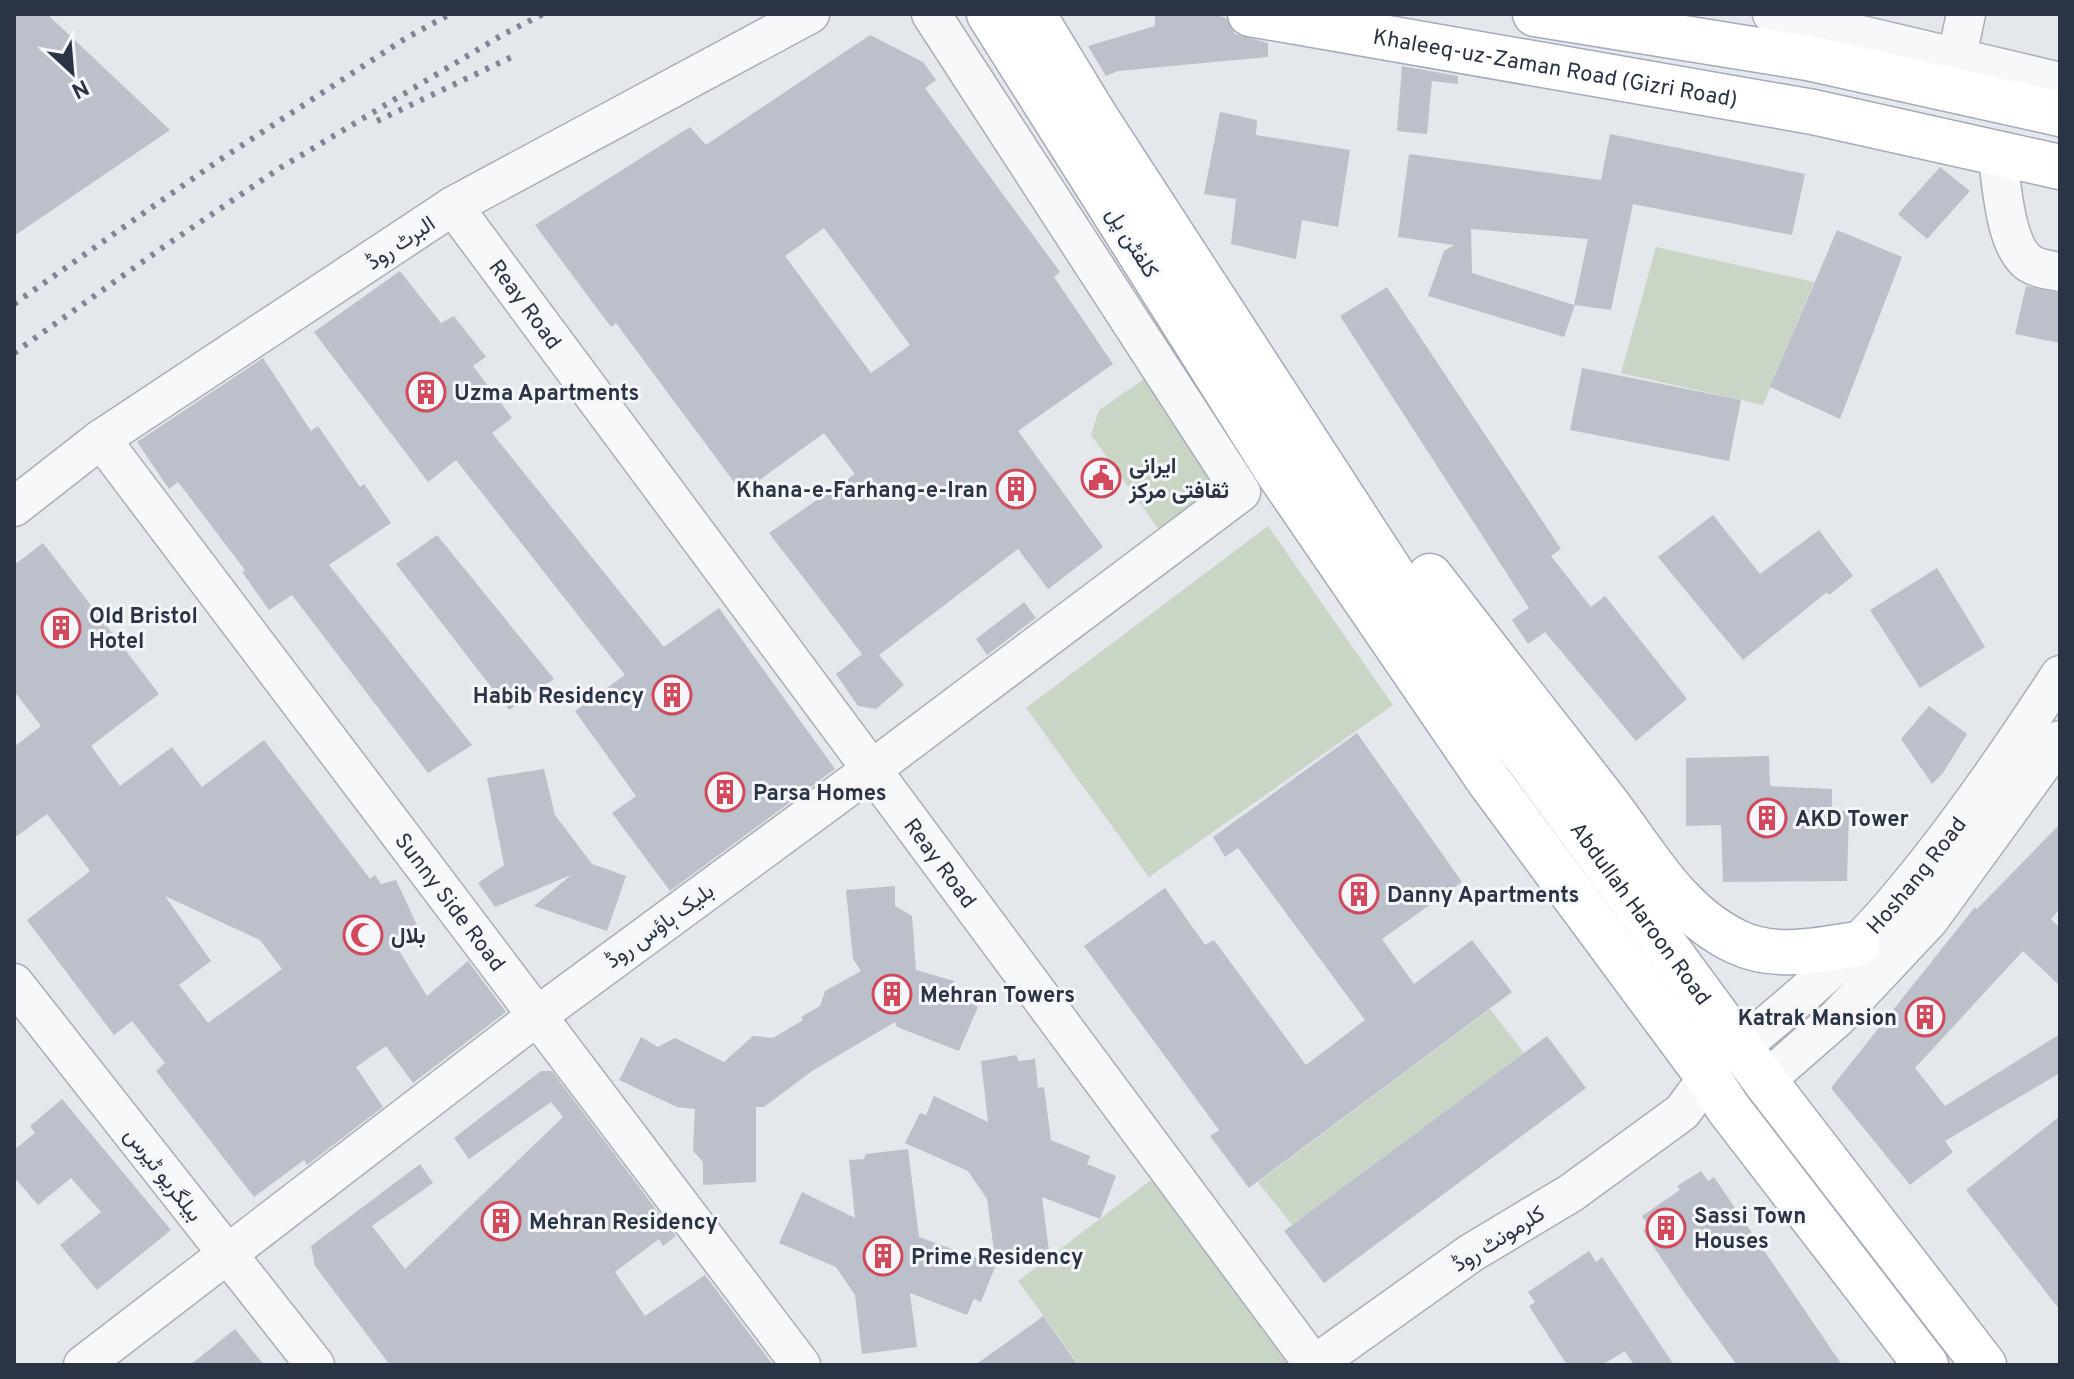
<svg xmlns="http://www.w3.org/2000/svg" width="2074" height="1379" font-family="Overpass,Vazirmatn,sans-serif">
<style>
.green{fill:#c9d6c5}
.building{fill:#bbc0ca;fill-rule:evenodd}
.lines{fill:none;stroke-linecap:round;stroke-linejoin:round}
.minor-casing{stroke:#a9aeb7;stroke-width:41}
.major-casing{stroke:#a3abb8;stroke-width:47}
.minor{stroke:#f7f8fa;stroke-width:38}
.major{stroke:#fff;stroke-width:44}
.rail{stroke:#7d8696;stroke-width:6;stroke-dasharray:4 8;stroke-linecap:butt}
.labels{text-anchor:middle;stroke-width:6;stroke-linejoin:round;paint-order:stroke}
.street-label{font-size:22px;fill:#2b3445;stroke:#f4f6f9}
.poi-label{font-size:22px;font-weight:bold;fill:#2b3445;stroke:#f4f6f9;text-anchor:start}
</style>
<rect width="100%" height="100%" fill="#e4e7ec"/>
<path class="green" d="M1656,247L1814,282L1763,405L1621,373Z
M1160,368L1241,492L1170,545L1091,435L1099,410Z
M1268,526L1393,705L1149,877L1026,708Z
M1490,1009L1524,1053L1292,1225L1258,1182Z
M1167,1168L1314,1365H1079L1018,1281Z"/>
<path class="building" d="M14,14H47L170,130L14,236Z
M1155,14H1213L1226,18L1235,34L1268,43V57L1118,71L1106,76L1088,46L1155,26Z
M870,35L923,62L936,80L925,88L1060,272L1054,277L1113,364L1018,431L1103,547L1048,589L1018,549L879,655L904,685L876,709L858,706L836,674L862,654L769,533L855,474L824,433L742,493L616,323L611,327L535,225L690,127L706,145ZM824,228L910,345L871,373L785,256Z
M1402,66L1458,76V84L1432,81L1427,134L1397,131Z
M1220,112L1257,120L1256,135L1350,150L1338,227L1302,220L1296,259L1231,244L1236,199L1204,194Z
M1610,134L1805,174L1792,235L1633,204L1611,310L1575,305L1564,337L1428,296L1444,251L1454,245L1398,237L1409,154L1601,180ZM1471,229L1588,239L1574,305L1472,273Z
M1940,167L1970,191L1927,239L1898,214Z
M1837,230L1902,257L1840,419L1770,387Z
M400,271L441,323L454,316L486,357L473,366L512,418L492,433L664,647L719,608L835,769L670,891L612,813L636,796L575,711L625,675L456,460L428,482L314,332Z
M2026,286L2060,293V343L2015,334Z
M1387,287L1561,549L1551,556L1591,607L1605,596L1687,699L1636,741L1545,632L1528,644L1512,620L1529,608L1340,316Z
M263,358L311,431L318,426L360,487L364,484L391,523L329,565L472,745L428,773L292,595L269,610L242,572L245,570L178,482L169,489L137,442Z
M1582,368L1741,400L1729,461L1570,430Z
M1713,515L1760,574L1819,530L1853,576L1829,595L1827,592L1743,660L1658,557Z
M437,535L554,679L509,710L396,564Z
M43,543L159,694L91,746L120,786L172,747L202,787L264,740L370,879L375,875L381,884L396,880L423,938L398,949L427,996L468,961L506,1012L413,1083L386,1046L356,1067L383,1107L307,1165L304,1160L254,1197L156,1071L165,1063L132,1021L114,1035L27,920L90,871L47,814L14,838V747L41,726L14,691V565ZM165,896L260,940L282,969L208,1023L179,985L211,961Z
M1937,568L1985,647L1920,688L1870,610Z
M1024,602L1036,618L987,655L976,639Z
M1929,706L1967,734L1943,773L1932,784L1901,739Z
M1357,733L1462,882L1382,939L1414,984L1472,940L1512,992L1249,1188L1210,1136L1219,1130L1084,946L1165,888L1205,945L1214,940L1306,1065L1365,1020L1238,848L1225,857L1213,837Z
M1769,756L1770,786L1832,789V812L1849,811L1847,881L1723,882L1721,825L1686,826V758Z
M544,769L555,815L592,864L626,876L607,931L534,906L571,875L495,907L478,883L504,865L487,778Z
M2060,824V909L2051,919L2060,928V986L2023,951L1915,1068L1945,1106L2060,1034V1073L1945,1141L1953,1152L1910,1185L1831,1088L1975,907L1977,909Z
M895,886V906L912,916L916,970L954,981L962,999L978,1007L959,1051L897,1027L895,1022L812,1071L764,1107H756V1182L703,1185V1162L693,1151L695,1109L677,1107L619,1080L641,1037L658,1047L675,1038L724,1062L753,1036L773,1038L803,1020L801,1017L820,1006L825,991L861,971L853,959L846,890Z
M1547,1036L1586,1088L1324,1283L1284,1231Z
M1017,1055L1018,1061L1035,1059L1038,1088L1044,1087L1051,1140L1090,1156L1087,1164L1116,1176L1100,1219L1042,1197L1049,1251L995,1258L987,1199L968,1171L905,1143L920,1113L926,1115L934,1096L988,1122L981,1061Z
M541,1071H552L676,1236L663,1246L659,1239L615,1272L645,1316L705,1275L773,1365H390L315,1266L311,1246L420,1164L433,1183L372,1226L405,1269L563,1117L551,1102L469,1159L454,1138Z
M62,1099L171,1230L97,1290L60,1245L101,1212L71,1178L38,1205L14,1177V1150L35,1133L30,1126Z
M2060,1116V1310L1966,1190Z
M908,1149L919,1237L996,1265L981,1302L974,1299L967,1315L910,1293L917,1347L862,1354L855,1295L836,1267L779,1243L802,1192L855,1218L849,1160L864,1159L866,1154Z
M1701,1171L1708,1181L1714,1177L1842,1365H1737L1686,1295L1643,1231L1649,1226L1642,1216L1680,1190L1677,1186Z
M1589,1251L1596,1262L1602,1257L1674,1365H1634L1625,1351L1602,1365H1567L1529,1306L1535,1302L1528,1292Z
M1043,1316L1078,1365H975L1034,1323Z
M235,1329L264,1365H190Z"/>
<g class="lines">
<defs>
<g id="minor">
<path d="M1772,14L2060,82"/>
<path d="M1957,56L1966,14"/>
<path d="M1997,153C2002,182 2004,245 2029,263C2038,269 2050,270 2060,272"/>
<path id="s1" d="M453,206L1314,1365"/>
<path id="s2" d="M101,439L801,1365"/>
<path d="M14,507L101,439L453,206L810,14"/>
<path d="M14,983L315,1365"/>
<path id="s3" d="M1741,1047C1795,1002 1851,955 1896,901C1955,832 2010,751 2060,675"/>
<path d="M1765,1081L1837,1018L1929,920L2060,740"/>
<path d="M83,1365L537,1016L871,770L1241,492L931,14"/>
<path d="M1314,1365L1471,1253L1571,1193L1682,1112L1708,1077"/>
</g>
<g id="major">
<path d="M989,14L1277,471L1489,781L1708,1077L1728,1108L1926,1365"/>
<path id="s4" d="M1033,14L1095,116L1399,584L1765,1081L1984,1365"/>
<path id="s5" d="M1250,14L1813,112L2060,167"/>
<path d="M1535,14L1808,58L2060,114"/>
<path d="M1430,576C1487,650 1544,723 1602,797C1643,849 1675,913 1737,942C1775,960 1817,950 1857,944"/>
</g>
</defs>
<use href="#minor" class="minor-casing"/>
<use href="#major" class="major-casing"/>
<use href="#minor" class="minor"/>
<use href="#major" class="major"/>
<path class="rail" d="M377,121L516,55
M14,304L218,161L406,38L450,14
M14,353L162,248L280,168L504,34L543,14"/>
</g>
<defs>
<symbol id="building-ring" viewBox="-11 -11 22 22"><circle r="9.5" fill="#f4f6f9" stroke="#d1495b" stroke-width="1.5"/><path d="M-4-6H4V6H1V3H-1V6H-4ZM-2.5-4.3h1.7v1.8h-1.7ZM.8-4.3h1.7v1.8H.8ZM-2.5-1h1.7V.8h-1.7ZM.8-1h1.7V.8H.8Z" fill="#d1495b"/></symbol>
<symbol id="civic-ring" viewBox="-11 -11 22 22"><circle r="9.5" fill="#f4f6f9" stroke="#d1495b" stroke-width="1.5"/><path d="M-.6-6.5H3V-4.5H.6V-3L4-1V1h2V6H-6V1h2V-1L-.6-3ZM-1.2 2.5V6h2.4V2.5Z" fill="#d1495b"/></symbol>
<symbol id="mosque-ring" viewBox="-11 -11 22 22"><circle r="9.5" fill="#f4f6f9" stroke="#d1495b" stroke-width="1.5"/><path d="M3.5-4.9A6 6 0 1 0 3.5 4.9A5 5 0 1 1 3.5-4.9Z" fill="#d1495b"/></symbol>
</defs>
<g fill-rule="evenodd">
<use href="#building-ring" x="404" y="370" width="44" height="44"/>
<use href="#civic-ring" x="1079" y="456" width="44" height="44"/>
<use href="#building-ring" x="994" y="467" width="44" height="44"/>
<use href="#building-ring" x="39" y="606" width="44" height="44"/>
<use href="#building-ring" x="650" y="673" width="44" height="44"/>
<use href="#building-ring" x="703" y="770" width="44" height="44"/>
<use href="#building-ring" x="1745" y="796" width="44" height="44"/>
<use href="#building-ring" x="1337" y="872" width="44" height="44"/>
<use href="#mosque-ring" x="341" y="913" width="44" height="44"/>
<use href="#building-ring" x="870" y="972" width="44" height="44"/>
<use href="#building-ring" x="1903" y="995" width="44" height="44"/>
<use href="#building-ring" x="479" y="1199" width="44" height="44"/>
<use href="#building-ring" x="1644" y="1206" width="44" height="44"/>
<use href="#building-ring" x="861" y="1234" width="44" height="44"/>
</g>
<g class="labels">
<g class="street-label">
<text dy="8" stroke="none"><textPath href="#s5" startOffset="310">Khaleeq-uz-Zaman Road (Gizri Road)</textPath></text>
<text transform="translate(400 242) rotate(-34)" y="8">البرٹ روڈ</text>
<text transform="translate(1133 242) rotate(58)" y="8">کلفٹن پل</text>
<text dy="8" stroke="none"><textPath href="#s1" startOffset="122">Reay Road</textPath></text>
<text dy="8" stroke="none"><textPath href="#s1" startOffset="818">Reay Road</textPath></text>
<text dy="8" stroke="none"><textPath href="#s3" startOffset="246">Hoshang Road</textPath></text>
<text dy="8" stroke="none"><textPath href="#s2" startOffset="580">Sunny Side Road</textPath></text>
<text dy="8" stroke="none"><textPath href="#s4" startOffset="1086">Abdullah Haroon Road</textPath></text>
<text transform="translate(659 925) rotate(-36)" y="8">بلیک ہاؤس روڈ</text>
<text transform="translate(164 1174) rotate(52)" y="8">بیلگریو ٹیرس</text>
<text transform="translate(1498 1238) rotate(-32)" y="8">کلرمونٹ روڈ</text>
</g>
<g class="poi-label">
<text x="454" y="400">Uzma Apartments</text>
<text x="1129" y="473">ایرانی<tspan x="1129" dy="25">ثقافتی مرکز</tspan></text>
<text x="988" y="497" text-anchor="end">Khana-e-Farhang-e-Iran</text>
<text x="89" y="623">Old Bristol<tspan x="89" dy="25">Hotel</tspan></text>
<text x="644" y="703" text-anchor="end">Habib Residency</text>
<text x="753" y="800">Parsa Homes</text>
<text x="1795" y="826">AKD Tower</text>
<text x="1387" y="902">Danny Apartments</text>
<text x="391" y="943">بلال</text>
<text x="920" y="1002">Mehran Towers</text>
<text x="1897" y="1025" text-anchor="end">Katrak Mansion</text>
<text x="1694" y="1223">Sassi Town<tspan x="1694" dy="25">Houses</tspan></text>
<text x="529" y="1229">Mehran Residency</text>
<text x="911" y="1264">Prime Residency</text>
</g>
</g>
<rect width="2074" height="1379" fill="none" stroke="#2b3445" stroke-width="32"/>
<g transform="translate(72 72) rotate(154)" stroke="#f4f6f9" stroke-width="6" paint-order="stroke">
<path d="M0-6L14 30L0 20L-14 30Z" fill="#2b3445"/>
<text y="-12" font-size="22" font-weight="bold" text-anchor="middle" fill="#2b3445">N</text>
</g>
</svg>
